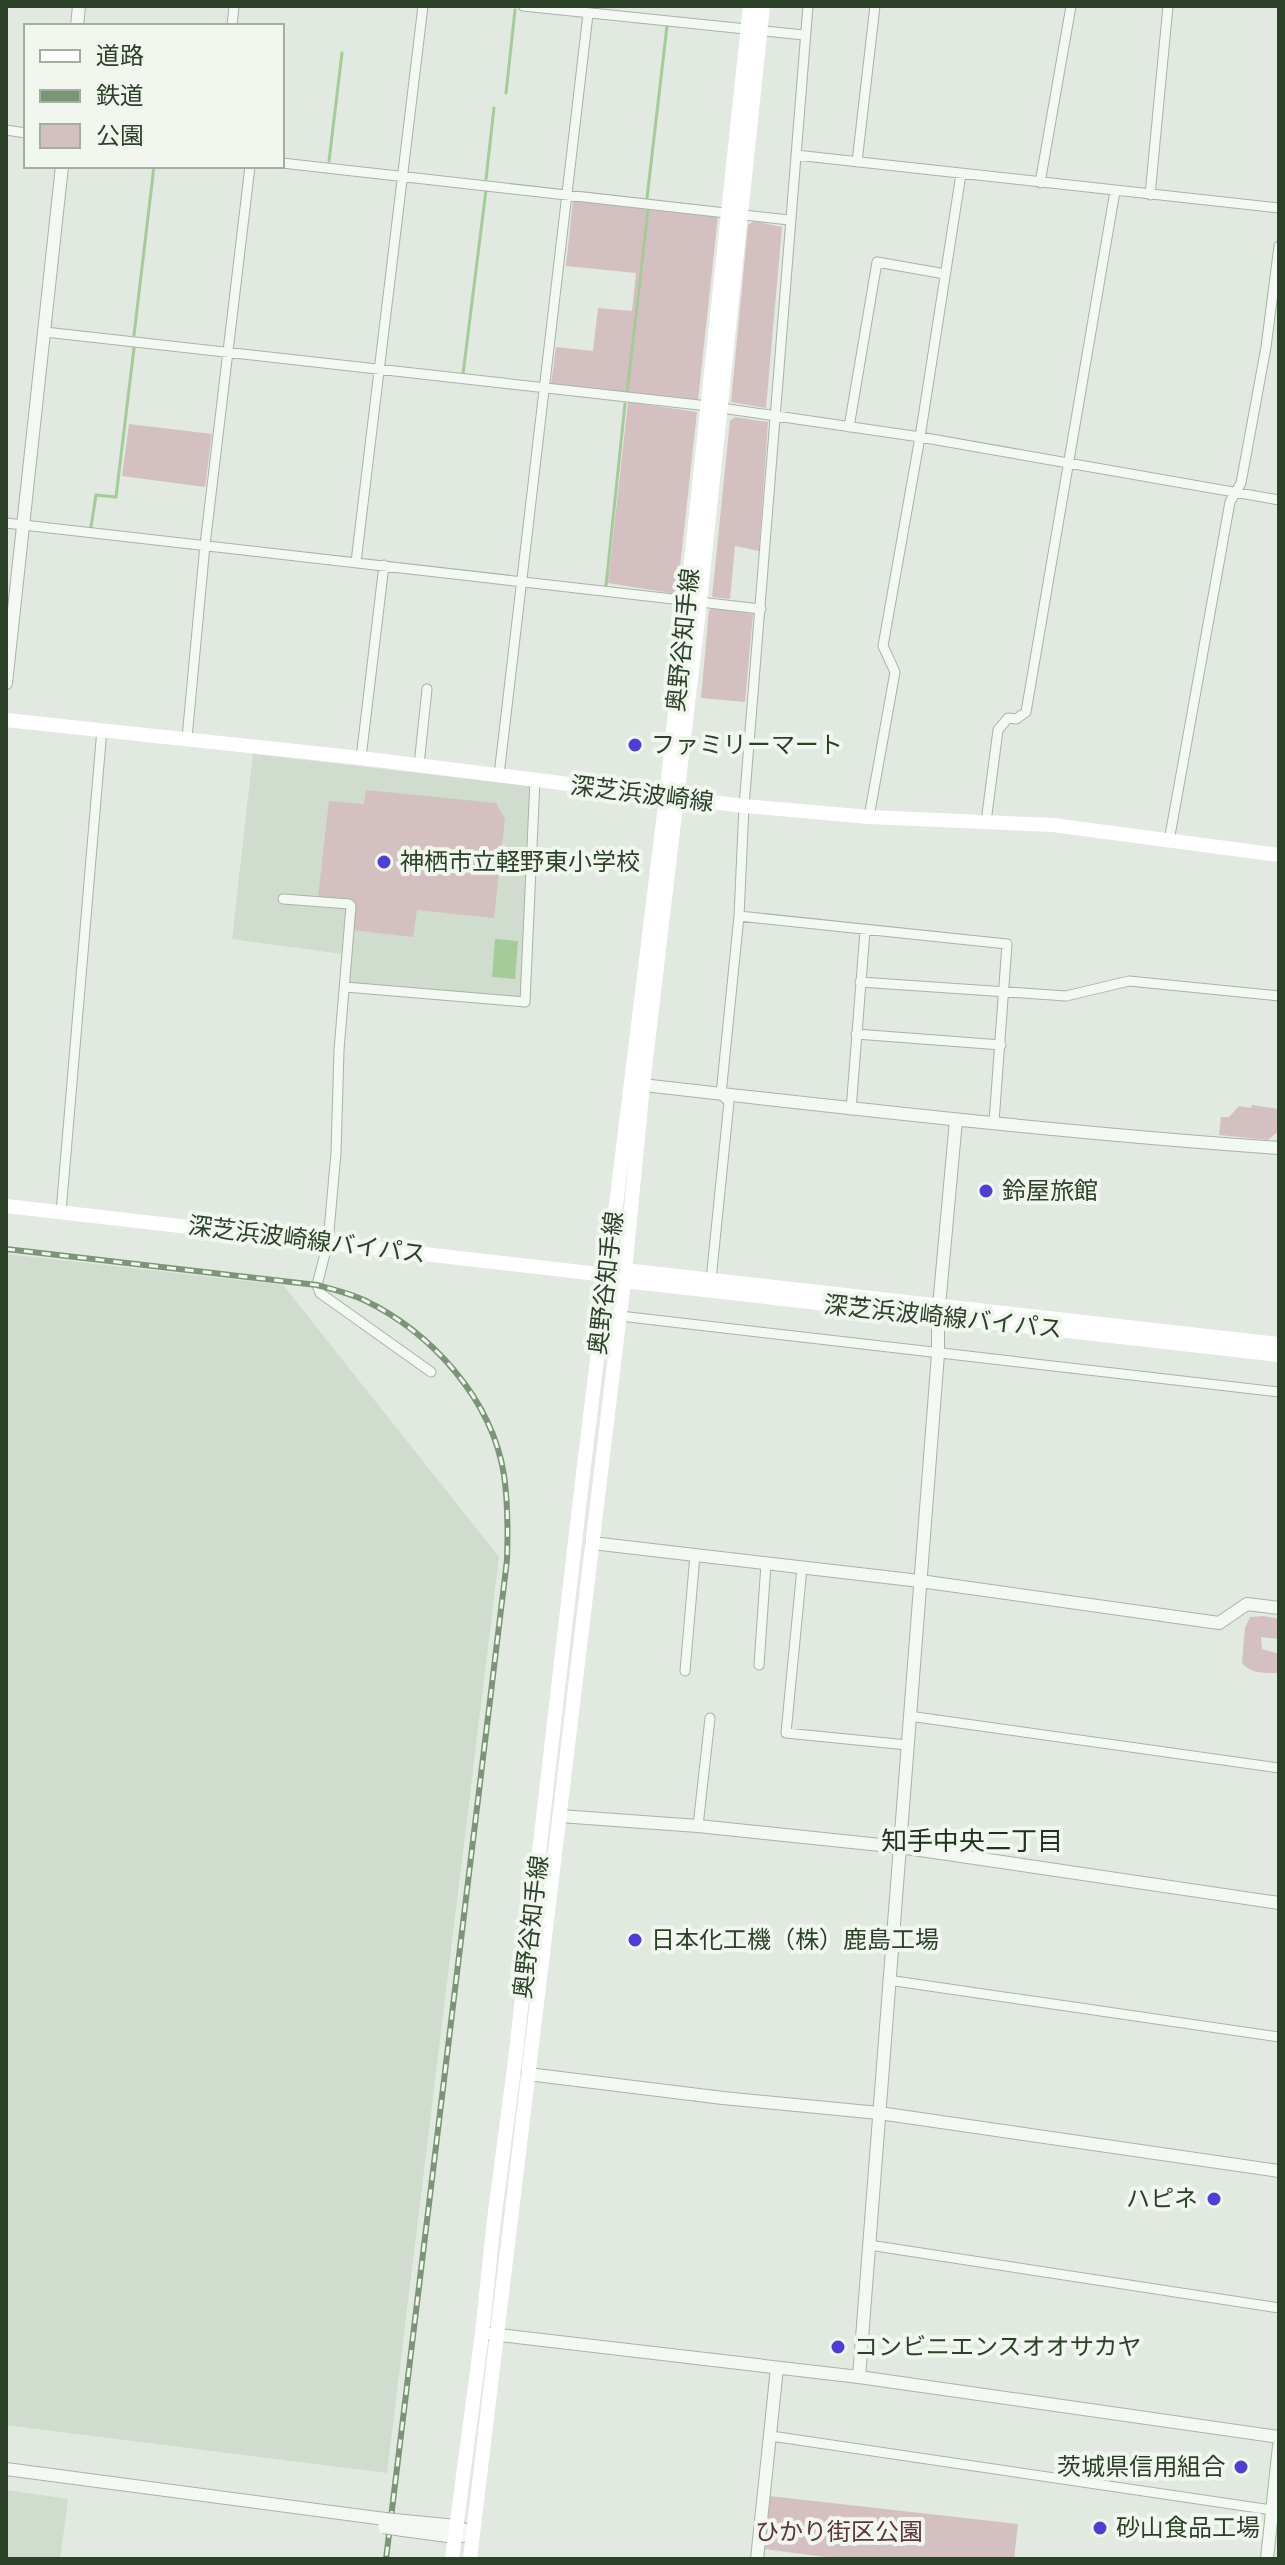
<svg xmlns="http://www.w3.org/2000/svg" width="1285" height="2565" font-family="'Work Sans','Noto Sans JP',sans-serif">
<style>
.built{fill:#cfdcce}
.green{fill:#d4c0c1}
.water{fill:#a5cb99}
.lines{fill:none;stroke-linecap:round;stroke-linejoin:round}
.stream{stroke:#a5cb99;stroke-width:3}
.minor-casing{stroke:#a7b4a5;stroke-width:11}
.tertiary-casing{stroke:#a7b4a5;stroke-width:14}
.minor{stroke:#f3f8f3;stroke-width:9}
.tertiary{stroke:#f3f8f3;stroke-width:12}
.secondary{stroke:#fff;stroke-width:14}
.rail-casing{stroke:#7c9478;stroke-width:6}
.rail{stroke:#f1f7ef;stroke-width:3;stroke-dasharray:9;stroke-linecap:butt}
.tertiary-bridge-casing{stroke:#a7b4a5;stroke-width:14;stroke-linecap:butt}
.tertiary-bridge{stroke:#f3f8f3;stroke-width:12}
.poi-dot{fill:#4d3fd4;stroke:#f1f7ef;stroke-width:3}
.labels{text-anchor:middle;stroke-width:8;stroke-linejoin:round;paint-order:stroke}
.street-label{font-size:24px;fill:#2b4228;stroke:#f1f7ef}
.poi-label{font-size:24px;fill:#2b4228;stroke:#f1f7ef;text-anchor:start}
.park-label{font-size:24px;fill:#5e3634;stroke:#f1f7ef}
.neighbourhood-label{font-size:26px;fill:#1c321a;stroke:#f1f7ef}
</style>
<rect width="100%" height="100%" fill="#e1e9e0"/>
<path class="built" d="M253,754L530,786L522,997L348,984L350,955L232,939Z
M6,1254L283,1285L499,1557L387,2473L6,2425Z
M6,2490L68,2499L60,2559H6Z"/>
<path class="green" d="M573,200L718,216L698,400L551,384L556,347L593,351L598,308L632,311L636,273L566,266Z
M754,221L782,227L766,408L731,402L748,225Z
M628,402L697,412L677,594L608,583Z
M735,417L768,422L759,551L735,546L730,599L712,597L730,421Z
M129,424L212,434L205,487L122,476Z
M714,608L753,614L745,702L701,698L709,610Z
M366,790L496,803L505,819L494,918L417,910L413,937L352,930L355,902L318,898L329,801L364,804Z
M1252,1105L1279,1109V1131L1268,1140L1219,1135L1221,1117H1229L1239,1106L1251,1108Z
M1263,1616L1279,1619V1639L1261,1637L1262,1649L1279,1654V1673C1265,1673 1251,1674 1242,1663L1245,1628L1250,1617Z
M769,2496L1018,2524L1014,2559H841L764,2549Z"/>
<path class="water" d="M495,939L518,941L515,979L492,977Z"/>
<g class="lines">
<path class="stream" d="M506,93L515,10
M329,161L342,53
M486,179L494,108
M647,198L667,26
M134,335L154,166
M463,374L486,190
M627,393L648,211
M91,527L96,495L116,497L134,348
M606,586L625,404"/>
<defs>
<path id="minor" d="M523,6L804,35
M232,26L234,6
M6,130L26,133
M796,155L1279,208
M857,162L875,6
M282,163L789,220
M1040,183L1071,6
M1150,195L1168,6
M45,332L708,406L920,437L1279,500
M849,427L877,262L945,274
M6,523L761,609
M356,562L423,6
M187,738L205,545L250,166
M361,758L384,565
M419,765L427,689
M499,775L588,14
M869,817L895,672L883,646L920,437L961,174
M986,822L998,730L1008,718L1016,719L1026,712L1115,191
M1169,841L1230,502L1241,483L1266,347L1279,246
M283,899L349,904L351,906L339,1050L336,1153L328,1242L317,1285L320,1293L431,1372
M739,916L1007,944L994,1122
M860,982L1066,996L1129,981L1279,996
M345,987L525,1002L535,780
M856,1034L1001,1045
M851,1110L865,931
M61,1212L102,729
M711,1280L729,1102L721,1094L739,916L744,806L808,6
M620,1316L1279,1392
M802,1568L786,1733L907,1745
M759,1665L766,1564
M685,1671L695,1555
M909,1716L1279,1768
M698,1826L710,1718
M888,1980L1279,2037
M869,2245L1279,2308
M771,2436L1272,2510"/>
<path id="tertiary" d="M77,26L79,6
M6,683L62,166
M643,1085C855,1109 1066,1133 1279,1148
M592,1543L920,1581L1219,1623L1247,1604L1279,1608
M560,1816L698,1826L900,1847L1279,1903
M528,2074L723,2098L879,2113L1279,2171
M482,2333L859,2377L1279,2437
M859,2377L938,1354V1317L956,1120
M6,2469L385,2519
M405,2521L456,2526L465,2530
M403,2530L455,2537L473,2534
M757,2559L777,2368
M1267,2559L1279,2446"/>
</defs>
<use href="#minor" class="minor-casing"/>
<use href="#tertiary" class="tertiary-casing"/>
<use href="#minor" class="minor"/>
<use href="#tertiary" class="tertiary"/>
<path class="secondary" d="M6,720L361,758L744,806L869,817L1053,825L1279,855
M6,1206L607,1275L624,1281L1279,1355
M615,1273L625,1270L1279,1344
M452,2559L482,2333L494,2220L514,2068L581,1490L666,797L750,6
M470,2559L624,1281L643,1085L700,602L763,6"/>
<defs>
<path id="rail" d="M6,1249L317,1285C332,1289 349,1293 364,1300C431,1332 492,1399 504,1475C508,1503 508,1531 507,1560L386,2559"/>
</defs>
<use href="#rail" class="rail-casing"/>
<use href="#rail" class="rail"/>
<defs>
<path id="tertiary-bridge" d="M385,2519L405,2521
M384,2527L403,2530"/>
</defs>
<use href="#tertiary-bridge" class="tertiary-bridge-casing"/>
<use href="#tertiary-bridge" class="tertiary-bridge"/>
</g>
<g class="poi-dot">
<circle cx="635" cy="745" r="8"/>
<circle cx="384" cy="862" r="8"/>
<circle cx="986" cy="1191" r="8"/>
<circle cx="635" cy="1940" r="8"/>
<circle cx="1214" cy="2199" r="8"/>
<circle cx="838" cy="2347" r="8"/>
<circle cx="1241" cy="2467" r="8"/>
<circle cx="1100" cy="2528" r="8"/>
</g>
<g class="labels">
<g class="street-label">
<text transform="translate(683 640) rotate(-84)" y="8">奥野谷知手線</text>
<text transform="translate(642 794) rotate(7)" y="8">深芝浜波崎線</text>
<text transform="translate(307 1240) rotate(7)" y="8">深芝浜波崎線バイパス</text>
<text transform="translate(606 1283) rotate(-83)" y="8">奥野谷知手線</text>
<text transform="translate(943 1317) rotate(6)" y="8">深芝浜波崎線バイパス</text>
<text transform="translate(531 1927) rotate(-83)" y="8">奥野谷知手線</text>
</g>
<g class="poi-label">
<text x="651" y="753">ファミリーマート</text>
<text x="400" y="870">神栖市立軽野東小学校</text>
<text x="1002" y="1199">鈴屋旅館</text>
<text x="651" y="1948">日本化工機（株）鹿島工場</text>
<text x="1198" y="2207" text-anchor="end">ハピネ</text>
<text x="854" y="2355">コンビニエンスオオサカヤ</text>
<text x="1225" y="2475" text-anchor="end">茨城県信用組合</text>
<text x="1116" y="2536">砂山食品工場</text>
</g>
<g class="park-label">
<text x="839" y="2540">ひかり街区公園</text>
</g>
<g class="neighbourhood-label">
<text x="972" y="1850">知手中央二丁目</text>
</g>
</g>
<rect width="1285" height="2565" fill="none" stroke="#2b4228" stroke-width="16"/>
<rect x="24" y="24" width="260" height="144" fill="#f1f7ef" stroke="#a2af9f" stroke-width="2"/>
<rect x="40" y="50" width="40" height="12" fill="#ffffff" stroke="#a2af9f" stroke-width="2"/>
<text x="96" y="64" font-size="24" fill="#2b4228">道路</text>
<rect x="40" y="90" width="40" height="12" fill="#7c9478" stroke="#a2af9f" stroke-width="2"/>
<text x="96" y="104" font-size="24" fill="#2b4228">鉄道</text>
<rect x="40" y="124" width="40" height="24" fill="#d4c0c1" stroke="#a2af9f" stroke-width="2"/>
<text x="96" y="144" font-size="24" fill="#2b4228">公園</text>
</svg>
